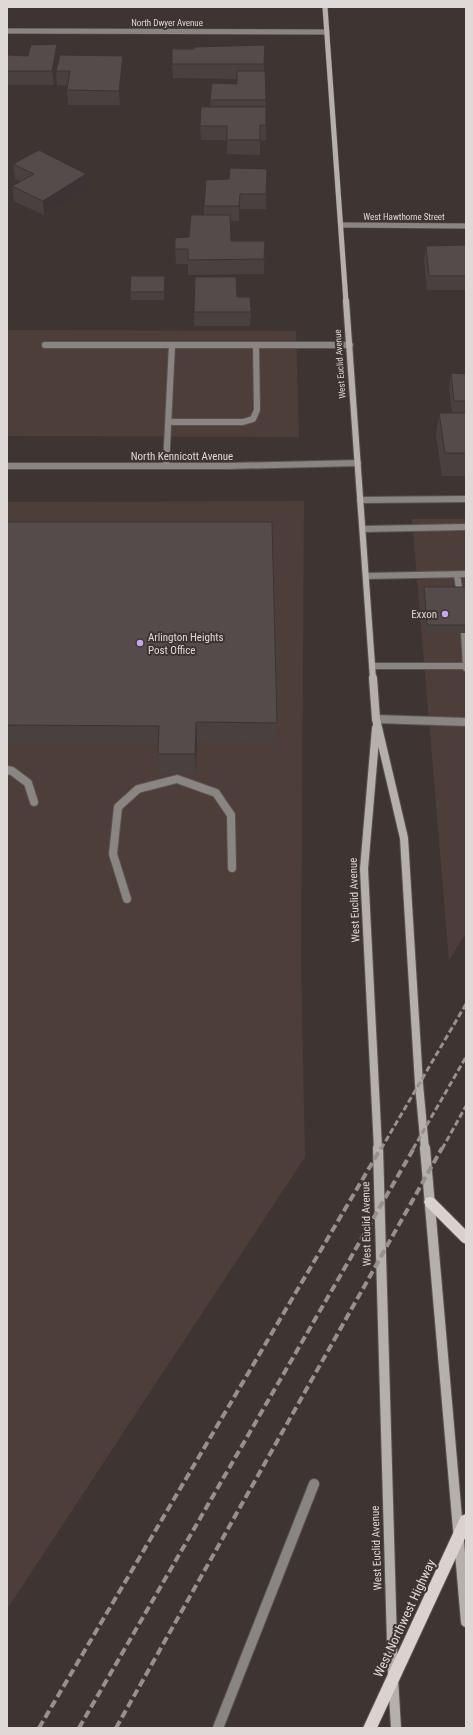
<svg xmlns="http://www.w3.org/2000/svg" width="473" height="1735" font-family="'Roboto Condensed',sans-serif">
<style>
.built{fill:#4e3e3a}
.lines{fill:none;stroke-linecap:round;stroke-linejoin:round}
.lane-far2-casing{stroke:#5b5250;stroke-width:8}
.lane-far1-casing{stroke:#5b5250;stroke-width:10}
.lane-casing{stroke:#5b5250;stroke-width:12}
.street-far1-casing{stroke:#5b5250;stroke-width:6}
.street-casing{stroke:#5b5250;stroke-width:8}
.secondary-far3-casing{stroke:#5b5250;stroke-width:6}
.secondary-far2-casing{stroke:#5b5250;stroke-width:8}
.secondary-far1-casing{stroke:#5b5250;stroke-width:10}
.secondary-casing{stroke:#5b5250;stroke-width:12}
.primary-casing{stroke:#5b5250;stroke-width:2}
.lane-far2{stroke:#898582;stroke-width:6}
.lane-far1{stroke:#898582;stroke-width:8}
.lane{stroke:#898582;stroke-width:10}
.street-far1{stroke:#898582;stroke-width:5}
.street{stroke:#898582;stroke-width:6}
.secondary-far3{stroke:#b6b0ab;stroke-width:5}
.secondary-far2{stroke:#b6b0ab;stroke-width:6}
.secondary-far1{stroke:#b6b0ab;stroke-width:8}
.secondary{stroke:#b6b0ab;stroke-width:10}
.primary{fill:#dad2cc;fill-rule:evenodd}
.rail-far1{stroke:#97908d;stroke-width:3;stroke-dasharray:6 3;stroke-linecap:butt}
.rail{stroke:#97908d;stroke-width:4;stroke-dasharray:8 4;stroke-linecap:butt}
.wall{fill:#494040}
.shaded-wall{fill:#3c3434}
.building{fill:#554b4a;stroke:#3c3434}
.poi-dot{fill:#c5a7f1;stroke:#3e3532;stroke-width:1.5}
.labels{text-anchor:middle;stroke-width:4;stroke-linejoin:round;paint-order:stroke}
.far-street-label{font-size:9px;fill:#ded8d6;stroke:#3e3532}
.street-label{font-size:11px;fill:#ded8d6;stroke:#3e3532}
.poi-label{font-size:11px;fill:#ded8d6;stroke:#3e3532;text-anchor:end}
.near-street-label{font-size:13px;fill:#ded8d6;stroke:#3e3532}
</style>
<rect width="100%" height="100%" fill="#3e3532"/>
<path class="built" d="M7,330L296,331L299,437L7,436Z
M304,501L301,963L305,1157L7,1609V502Z
M412,519H466V933L449,960Z"/>
<g class="lines">
<defs>
<path id="lane-far2" d="M45,345H350
M169,422H243L253,419L257,410L256,345
M166,466L172,345
M360,500L466,499
M363,529L466,527
M457,575L460,594
M366,576L466,574
M464,632L466,668
M372,666H466"/>
<path id="lane-far1" d="M376,719L466,722
M7,770L12,771L28,783L34,802
M127,899L113,854L118,807L138,789L177,779L216,793L231,815L232,868"/>
<path id="lane" d="M218,1728L314,1484"/>
<path id="street-far1" d="M7,31L327,32
M341,225L466,226"/>
<path id="street" d="M7,466H228L358,463"/>
<path id="secondary-far3" d="M325,7L346,302"/>
<path id="secondary-far2" d="M346,301L373,679"/>
<path id="secondary-far1" d="M373,678L376,719L404,838L419,1084L425,1149
M376,728L364,869L378,1149"/>
<path id="secondary" d="M378,1148L393,1678L396,1728
M425,1148L466,1622"/>
<path id="primary" d="M430,1197L434,1198L466,1230V1244L462,1242L426,1206L424,1202L426,1198Z
M466,1514V1536L377,1728H363L461,1516Z"/>
</defs>
<use href="#lane-far2" class="lane-far2-casing"/>
<use href="#lane-far1" class="lane-far1-casing"/>
<use href="#lane" class="lane-casing"/>
<use href="#street-far1" class="street-far1-casing"/>
<use href="#street" class="street-casing"/>
<use href="#secondary-far3" class="secondary-far3-casing"/>
<use href="#secondary-far2" class="secondary-far2-casing"/>
<use href="#secondary-far1" class="secondary-far1-casing"/>
<use href="#secondary" class="secondary-casing"/>
<use href="#primary" class="primary-casing"/>
<use href="#lane-far2" class="lane-far2"/>
<use href="#lane-far1" class="lane-far1"/>
<use href="#lane" class="lane"/>
<use href="#street-far1" class="street-far1"/>
<use href="#street" class="street"/>
<use href="#secondary-far3" class="secondary-far3"/>
<use href="#secondary-far2" class="secondary-far2"/>
<use href="#secondary-far1" class="secondary-far1"/>
<use href="#secondary" class="secondary"/>
<use href="#primary" class="primary"/>
<path class="rail-far1" d="M381,1149L466,1004
M413,1149L466,1057
M442,1149L466,1106"/>
<path class="rail" d="M39,1728L381,1148
M79,1728L414,1148
M116,1728L442,1148"/>
</g>
<path class="wall" d="M265,45L264,71H265L266,107V140H260V155L227,154V140H201L200,126L211,107L210,100L237,84V79L173,78L172,64L194,49Z
M7,55L58,59L56,71L123,56L124,70L120,105H68L67,90L68,86L57,85L56,71L54,85H7Z
M13,164L87,188L44,215L14,201L12,186L21,181L15,179Z
M267,169L266,209H240L239,221H230L231,241H265L264,274L188,275V264H176L175,249L189,237L204,215V206L229,179Z
M466,245V290H427L424,260L426,246Z
M165,276V284L164,300H131L130,292Z
M237,297L251,312L250,326H194V312Z
M451,373L466,374V476H442L436,435L439,413H452L449,388Z
M7,522L277,723L276,743L197,742L196,773H159L158,754V746L7,744Z
M424,587H466V633H426L423,595Z"/>
<path class="shaded-wall" d="M57,44L58,59L54,85L52,71Z
M265,45V59L264,79V64Z
M123,56L124,70L120,105L119,91Z
M86,174L87,188L44,215L43,201Z
M240,194V209L239,221V206Z
M196,722L197,742L196,773L195,754Z"/>
<path class="building" d="M57,44L52,71H7V55L28,56L31,45Z
M265,45L264,64H172V49H194V47Z
M60,55L123,56L119,91L67,90L70,71H56Z
M237,71H265L266,100H210L212,83L237,84Z
M201,107H266V125H260V140H227V126H200Z
M39,150L86,174L43,201L12,186L34,174L13,164Z
M230,168L267,169L266,194H240L239,206H204L206,180L229,179Z
M191,215H230L231,241H265L264,259L188,260V249H175V238L189,237Z
M466,245V276H429L426,246Z
M131,276H165L164,292H130Z
M195,277H236L237,297H250L251,312H194Z
M451,373L466,374V401H454Z
M439,413H466V453H445Z
M7,522H272L277,723L196,722L195,754H158L159,726L7,725Z
M424,587H466V625H427Z"/>
<g class="poi-dot">
<circle cx="445" cy="614" r="4"/>
<circle cx="140" cy="643" r="4"/>
</g>
<g class="labels">
<g class="far-street-label">
<text x="167" y="26">North Dwyer Avenue</text>
<text x="404" y="220">West Hawthorne Street</text>
<text transform="translate(340 364) rotate(-94)" y="3">West Euclid Avenue</text>
</g>
<g class="street-label">
<text x="182" y="460">North Kennicott Avenue</text>
<text transform="translate(354 900) rotate(-92)" y="4">West Euclid Avenue</text>
<text transform="translate(366 1224) rotate(-91)" y="4">West Euclid Avenue</text>
<text transform="translate(376 1548) rotate(-92)" y="4">West Euclid Avenue</text>
</g>
<g class="poi-label">
<text x="437" y="618">Exxon</text>
<text x="148" y="641" text-anchor="start">Arlington Heights<tspan x="148" dy="13">Post Office</tspan></text>
</g>
<g class="near-street-label">
<text transform="translate(404 1618) rotate(-65)" y="5">West Northwest Highway</text>
</g>
</g>
<rect width="473" height="1735" fill="none" stroke="#ded8d6" stroke-width="16"/>
</svg>
